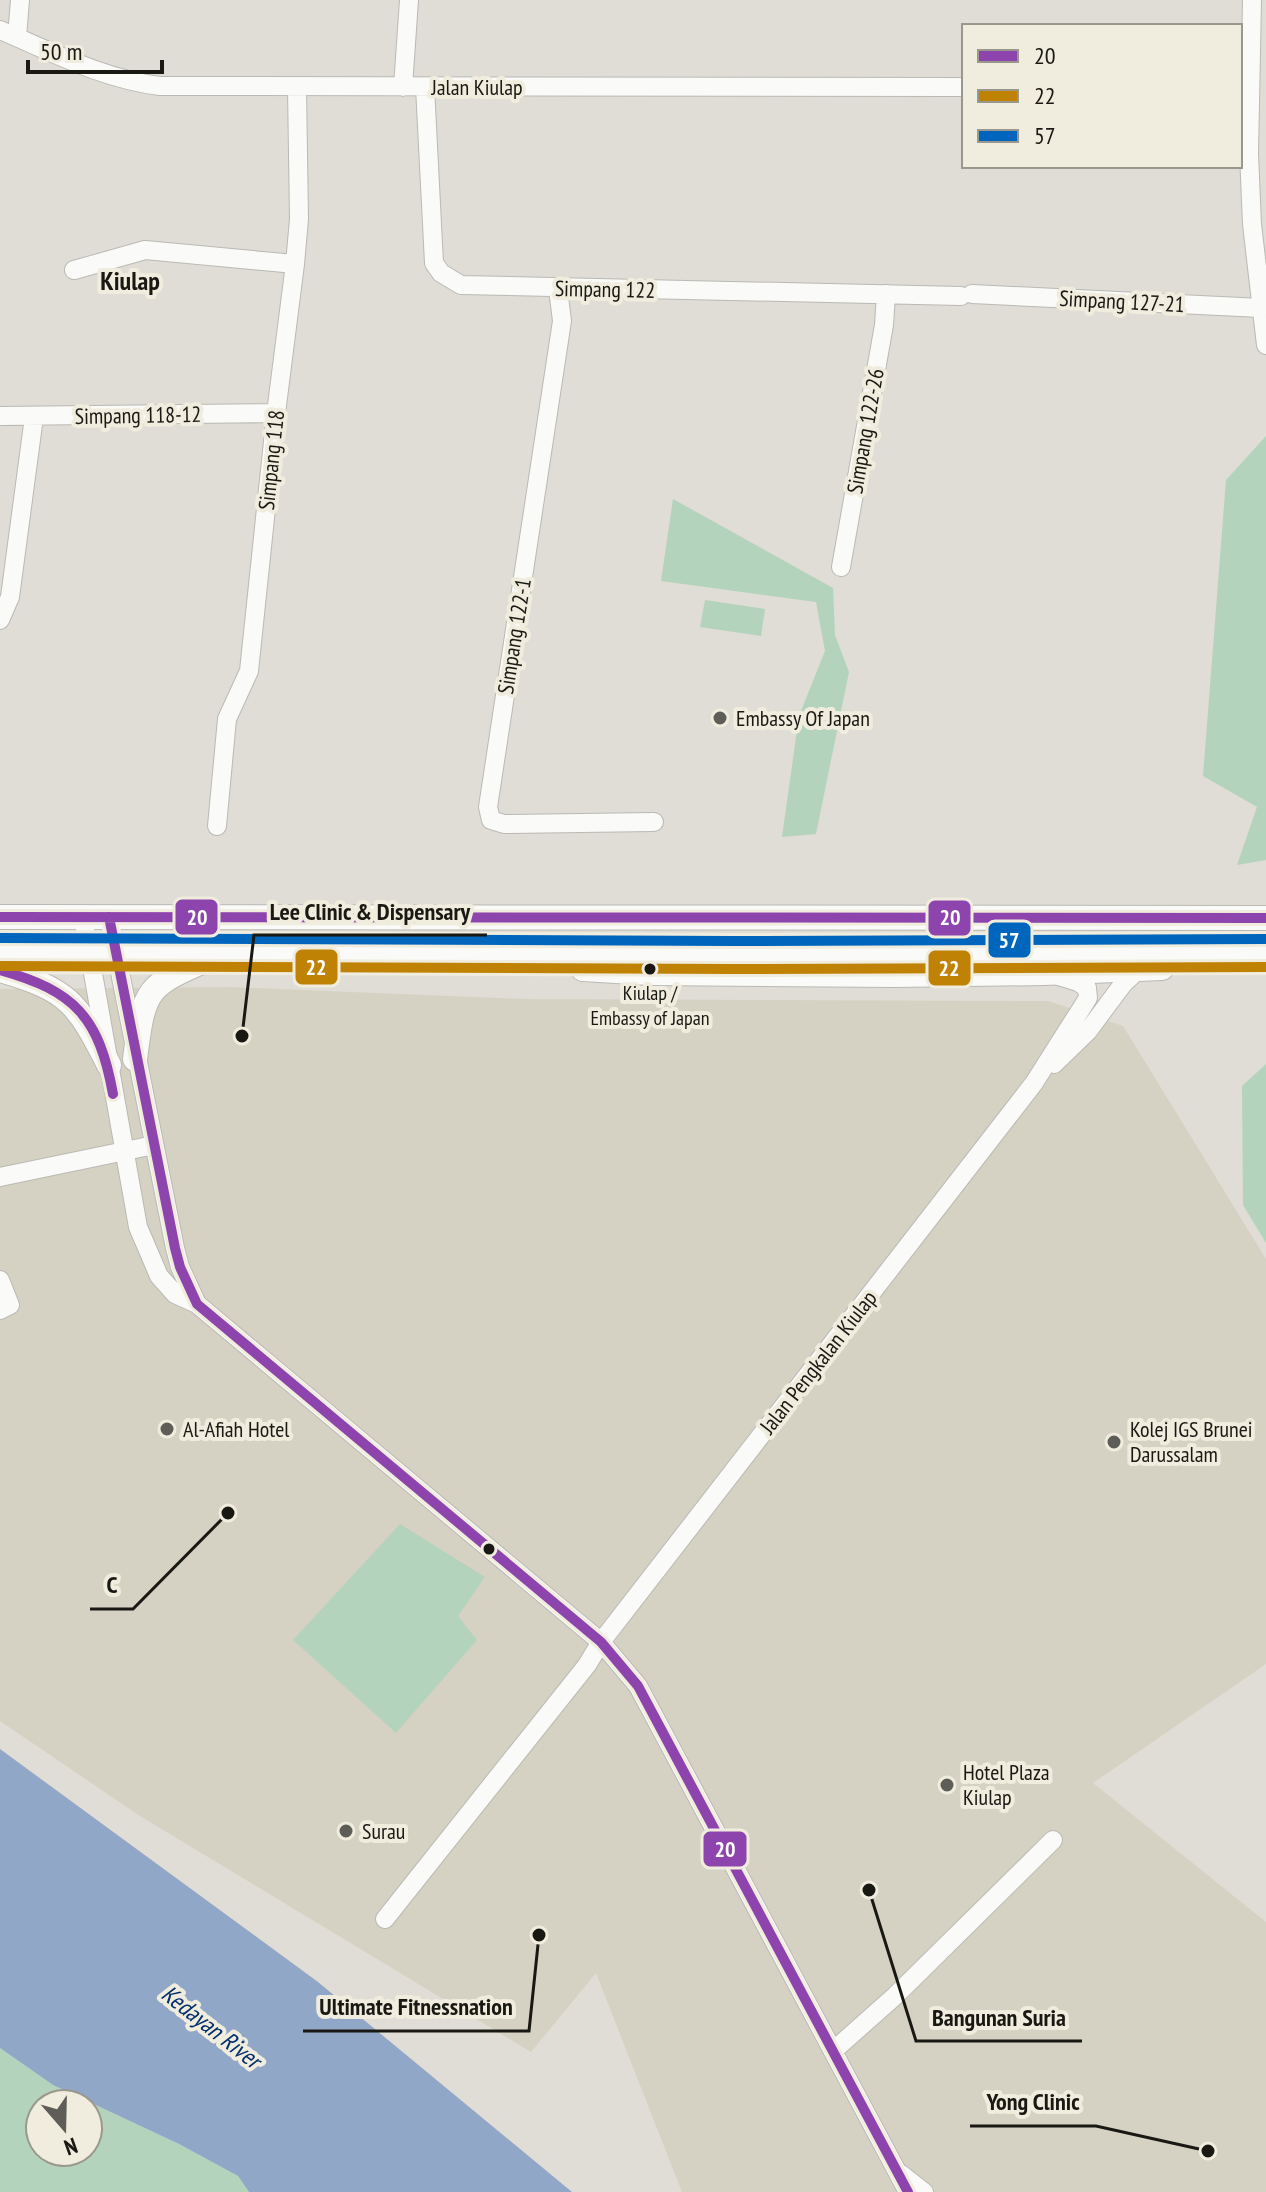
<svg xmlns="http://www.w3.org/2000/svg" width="1266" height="2192" font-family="'PT Sans Narrow',sans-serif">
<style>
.built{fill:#d5d2c4}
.green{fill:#b4d3bc;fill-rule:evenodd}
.water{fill:#91a7c8}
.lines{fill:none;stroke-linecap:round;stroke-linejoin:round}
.minor-casing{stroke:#bab9b3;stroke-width:20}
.major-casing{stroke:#bab9b3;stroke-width:26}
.minor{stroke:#fafaf9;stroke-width:18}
.major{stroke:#fafaf9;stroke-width:24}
.bus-1-casing{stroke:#f0edde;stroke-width:16}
.bus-2-casing{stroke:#f0edde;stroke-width:16}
.bus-3-casing{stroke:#f0edde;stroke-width:16}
.bus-1{stroke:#8e44ad;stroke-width:10}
.bus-2{stroke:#c08205;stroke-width:10}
.bus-3{stroke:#0065bd;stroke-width:10}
.poi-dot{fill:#5e5d57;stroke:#f0edde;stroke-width:3}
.bus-dot{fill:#191813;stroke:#f0edde;stroke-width:3}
.labels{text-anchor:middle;stroke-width:8;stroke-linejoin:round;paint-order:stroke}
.bus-label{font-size:20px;fill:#191813;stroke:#f0edde}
.street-label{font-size:22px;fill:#191813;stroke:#f0edde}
.poi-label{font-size:22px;fill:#191813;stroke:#f0edde;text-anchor:start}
.water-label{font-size:24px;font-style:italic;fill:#04306b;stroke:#f0edde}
.quarter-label{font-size:26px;font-weight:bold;fill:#191813;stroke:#f0edde}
.leader{fill:none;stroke:#191813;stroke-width:3}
.callout-dot{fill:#191813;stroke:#f0edde;stroke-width:3}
.callout-label{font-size:24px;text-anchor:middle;font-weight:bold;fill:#191813;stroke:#f0edde;stroke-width:8;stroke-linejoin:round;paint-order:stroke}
.line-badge{stroke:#f0edde;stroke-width:3}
.badge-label{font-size:22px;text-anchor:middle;font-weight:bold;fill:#fff}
</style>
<rect width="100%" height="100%" fill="#dfddd5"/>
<path class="built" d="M227,987L525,999L1048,1001L1123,1026L1266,1259V1664L1093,1783L1266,1922V2192H682L596,1973L531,2052L140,1816L0,1721V989Z"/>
<path class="green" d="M1266,436V860L1237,865L1257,807L1203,776L1226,480Z
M673,499L833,588L835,635L849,672L816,834L782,837L799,716L825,651L816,602L661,581Z
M705,600L765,609L761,636L700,627Z
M1266,1064V1243L1243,1205L1242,1086Z
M400,1524L485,1577L458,1616L477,1640L396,1733L293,1640Z
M0,2048L53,2085L179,2144L238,2176L249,2192H0ZM40,2104H88V2152H40Z"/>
<path class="water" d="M0,1749L318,1982L572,2192H249L238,2176L179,2144L53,2085L0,2048Z"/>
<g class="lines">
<defs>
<path id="minor" d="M1252,0L1249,154L1252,224L1266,345
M0,30C52,52 103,79 160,86L964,87
M17,37L20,0
M403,87L409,0
M425,87L434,263L441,273L461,285L961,296
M74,270L145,250L295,264
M558,289L562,321L488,807L491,820L504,824L654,822
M972,294L1261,308
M0,416L276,413
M841,567L884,325L886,294
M0,620L10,597L34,417
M217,826L227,719L249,671L276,413L295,264L299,219L297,88
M83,917L138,1227L159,1276L175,1294L197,1304
M109,917L175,1248L180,1267L197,1304L601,1642L638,1686L908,2192
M1054,1064L1088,1031L1123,984L1139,969
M0,1177L154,1145
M0,1280L10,1305L0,1310
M385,1919L587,1665L601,1642L1034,1083L1088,998L1087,988L1078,982L1058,976
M833,2051L895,1996L1053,1840
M901,2174L924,2192"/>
<path id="major" d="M0,917L1266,918
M0,952L731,955L1266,953
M583,969L649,973L895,975L1044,973L1162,968
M0,970C70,990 77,1003 109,1065
M135,1059C144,987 146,986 213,957"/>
</defs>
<use href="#minor" class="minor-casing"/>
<use href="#major" class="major-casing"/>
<use href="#minor" class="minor"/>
<use href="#major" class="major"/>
<defs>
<path id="bus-1" d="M0,917L1266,918
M109,917L175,1248L180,1267L197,1304L601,1642L638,1686L908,2192
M0,970C75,991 99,1017 113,1094"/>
<path id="bus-2" d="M0,966L731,969L1266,967"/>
<path id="bus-3" d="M0,938L731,941L1266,939"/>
</defs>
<use href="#bus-1" class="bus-1-casing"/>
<use href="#bus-2" class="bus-2-casing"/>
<use href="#bus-3" class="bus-3-casing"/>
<use href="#bus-1" class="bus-1"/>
<use href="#bus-2" class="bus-2"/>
<use href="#bus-3" class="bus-3"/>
</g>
<g class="poi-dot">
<circle cx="720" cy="718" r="8"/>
<circle cx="167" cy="1429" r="8"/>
<circle cx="1114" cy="1442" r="8"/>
<circle cx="947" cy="1785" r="8"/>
<circle cx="346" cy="1831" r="8"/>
</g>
<g class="bus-dot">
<circle cx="650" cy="969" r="7"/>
<circle cx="489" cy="1549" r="7"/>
</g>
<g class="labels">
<g class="bus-label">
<text x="650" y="1000">Kiulap /<tspan x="650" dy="25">Embassy of Japan</tspan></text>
</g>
<g class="street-label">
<text x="477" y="95">Jalan Kiulap</text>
<text transform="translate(605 289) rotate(1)" y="8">Simpang 122</text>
<text transform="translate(1122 301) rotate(3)" y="8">Simpang 127-21</text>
<text transform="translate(138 415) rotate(-1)" y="8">Simpang 118-12</text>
<text transform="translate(865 431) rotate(-80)" y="8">Simpang 122-26</text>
<text transform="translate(271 460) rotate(-84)" y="8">Simpang 118</text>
<text transform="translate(514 636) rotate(-81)" y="8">Simpang 122-1</text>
<text transform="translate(818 1362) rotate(-52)" y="8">Jalan Pengkalan Kiulap</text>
</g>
<g class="poi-label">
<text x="736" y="726">Embassy Of Japan</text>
<text x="183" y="1437">Al-Afiah Hotel</text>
<text x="1130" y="1437">Kolej IGS Brunei<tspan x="1130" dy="25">Darussalam</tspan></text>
<text x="963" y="1780">Hotel Plaza<tspan x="963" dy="25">Kiulap</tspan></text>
<text x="362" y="1839">Surau</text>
</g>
<g class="water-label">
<text transform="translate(211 2027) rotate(38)" y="8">Kedayan River</text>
</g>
<g class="quarter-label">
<text x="130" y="290">Kiulap</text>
</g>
</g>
<path class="leader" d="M242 1036L254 935H487M228 1513L133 1609H90M539 1935L529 2031H303M869 1890L916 2041H1082M1208 2151L1096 2126H970"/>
<g class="callout-dot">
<circle cx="242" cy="1036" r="8"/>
<circle cx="228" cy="1513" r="8"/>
<circle cx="539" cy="1935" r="8"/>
<circle cx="869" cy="1890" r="8"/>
<circle cx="1208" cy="2151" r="8"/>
</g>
<g class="callout-label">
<text x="370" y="920">Lee Clinic &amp; Dispensary</text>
<text x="112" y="1593">C</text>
<text x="416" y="2015">Ultimate Fitnessnation</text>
<text x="999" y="2026">Bangunan Suria</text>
<text x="1033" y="2110">Yong Clinic</text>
</g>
<g class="line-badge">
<rect x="174" y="898" width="45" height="38" rx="8" fill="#8e44ad"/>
<rect x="927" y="899" width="45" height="38" rx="8" fill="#8e44ad"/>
<rect x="987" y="921" width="45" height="38" rx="8" fill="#0065bd"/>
<rect x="294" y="948" width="45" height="38" rx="8" fill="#c08205"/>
<rect x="927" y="949" width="45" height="38" rx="8" fill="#c08205"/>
<rect x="702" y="1830" width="46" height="38" rx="8" fill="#8e44ad"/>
</g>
<g class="badge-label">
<text x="197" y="925">20</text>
<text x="950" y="925">20</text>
<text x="1009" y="948">57</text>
<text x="316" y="975">22</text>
<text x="949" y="976">22</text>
<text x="725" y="1857">20</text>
</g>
<rect x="962" y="24" width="280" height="144" fill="#f0edde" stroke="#9a988d" stroke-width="2"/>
<rect x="978" y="50" width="40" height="12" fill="#8e44ad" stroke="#9a988d" stroke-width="2"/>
<text x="1034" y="64" font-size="24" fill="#191813">20</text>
<rect x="978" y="90" width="40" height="12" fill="#c08205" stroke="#9a988d" stroke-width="2"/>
<text x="1034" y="104" font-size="24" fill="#191813">22</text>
<rect x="978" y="130" width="40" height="12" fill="#0065bd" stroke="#9a988d" stroke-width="2"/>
<text x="1034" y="144" font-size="24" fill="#191813">57</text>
<g transform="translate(64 2128) rotate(160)"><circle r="38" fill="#f0edde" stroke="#9a988d" stroke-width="2"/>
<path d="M0-6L14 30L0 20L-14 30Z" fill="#5e5d57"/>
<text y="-12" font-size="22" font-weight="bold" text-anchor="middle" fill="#191813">N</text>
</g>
<path d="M28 60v12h134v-12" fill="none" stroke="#191813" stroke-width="4"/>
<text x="40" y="60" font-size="24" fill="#191813" stroke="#f0edde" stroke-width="6" paint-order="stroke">50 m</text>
</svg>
